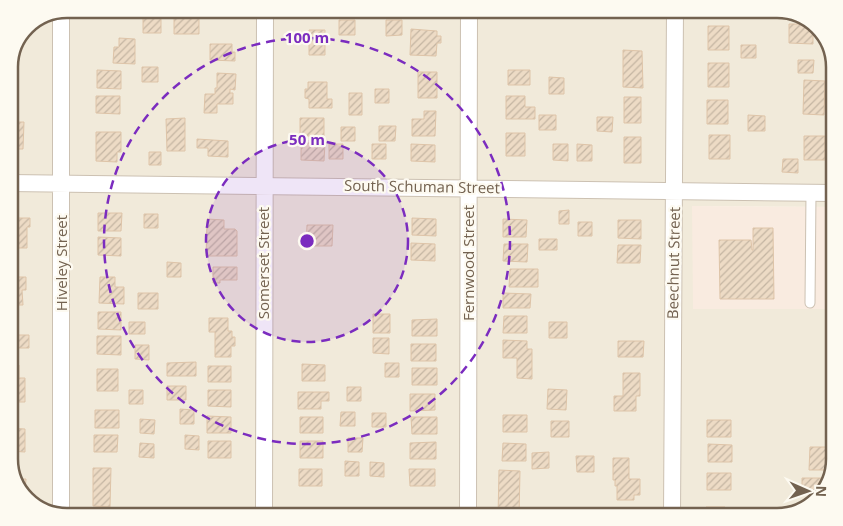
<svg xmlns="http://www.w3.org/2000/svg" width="843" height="526" font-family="'Open Sans',sans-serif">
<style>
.residential{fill:#f1eada}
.commercial{fill:#f9ebe0}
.building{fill:url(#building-hatch);stroke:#dec4a8}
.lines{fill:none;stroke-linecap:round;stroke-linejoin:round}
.service-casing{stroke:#ccc1b2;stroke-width:11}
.minor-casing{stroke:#ccc1b2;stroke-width:18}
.service{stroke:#fff;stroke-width:9}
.minor{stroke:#fff;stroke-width:16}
.ring{fill:none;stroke:#7b2cbf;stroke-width:2.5;stroke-dasharray:9 6}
.labels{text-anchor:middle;stroke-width:4.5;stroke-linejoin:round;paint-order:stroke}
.street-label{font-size:15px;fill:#736250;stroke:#fdfaf1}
.rim{fill:none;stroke:#736250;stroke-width:2.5}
.centre{fill:#7b2cbf;stroke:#fdfaf1;stroke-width:2.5}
.ring-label{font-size:15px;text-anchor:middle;font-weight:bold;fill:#7b2cbf;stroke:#fdfaf1;stroke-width:4.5;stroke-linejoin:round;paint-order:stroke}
</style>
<defs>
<pattern id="building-hatch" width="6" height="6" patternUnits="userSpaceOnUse" patternTransform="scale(1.25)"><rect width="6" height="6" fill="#eddbc5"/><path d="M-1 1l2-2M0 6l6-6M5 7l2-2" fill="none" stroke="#c4b5a2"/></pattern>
</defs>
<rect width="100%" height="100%" fill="#faf7eb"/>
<path class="residential" d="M67,9H776L808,18L834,63V207L693,206V309H834V460L825,491L805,510L777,517H67L35,508L9,463V63L26,25Z"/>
<path class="commercial" d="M692,206L834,207V309H693Z"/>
<path class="building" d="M99,9H122V15H99Z
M302,9H325V15H302Z
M415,9H437V17H414Z
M506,9H529L528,17H506Z
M621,9H641V10L621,11Z
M740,9H755V18H740Z
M161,17V33H143V18Z
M174,18H199V34H174Z
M339,20H355V35H339Z
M386,20H402V35L386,36Z
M789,24H811L813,27V44L789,43Z
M708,26H729V50H708Z
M411,29L437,31V36H441V43H437L436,56L410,55Z
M309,30H325V55H309Z
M20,38V52H14Z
M119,38L135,39V64L113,63L114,47H119Z
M210,44H232V52H235V61L210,60Z
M741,45H756V58H741Z
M623,50L642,51L643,88L623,87Z
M798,60H814L813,73H798Z
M708,63H729V87H708Z
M142,67H158V82H142Z
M97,70L121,71V89L97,88Z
M508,70H530V85H508Z
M418,72H437V98H418Z
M217,73L236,74L235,90L230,89V93H233V104H217V113H204L205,94H215V88H217Z
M549,77L564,78V94H549Z
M804,80L825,81L824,115L803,114Z
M308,82H327V99H332V108H309V99L305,98V89H308Z
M375,89H389V103H375Z
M349,93H362V115H349Z
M96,96H120V114L96,113Z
M506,96H525V107H535V119H506Z
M624,97H641V123H624Z
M707,100H728V124H707Z
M424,111H436L435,136H412V119H424Z
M539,115H556V130H539Z
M748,115L765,116V131H748Z
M597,117H613L612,132L597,131Z
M185,118V151H167L166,119Z
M300,118H324V136H300Z
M9,122H24L23,149H10Z
M379,126H396L395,141H379Z
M341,127H355V141H341Z
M96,132H121V152H117V162L96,161Z
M506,133H525V156H506Z
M709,135H730V159H709Z
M804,136H825V160H804Z
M624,137H641V163H624Z
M197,139L228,141V157L208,156V148H197Z
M301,143H325L324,161L301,160Z
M329,144H343V159H329Z
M372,144H386V159H372Z
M411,144L435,145V162L411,161Z
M553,144H568V161L553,160Z
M577,144L592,145V161H577Z
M149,152H161V165H149Z
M783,159H798V173L782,172Z
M569,210V224H559V211Z
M98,213H122L121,231H98Z
M144,214H158V228H144Z
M9,218H30V227H27V248H9Z
M412,218L436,219V236L412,235Z
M207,219L224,220V229H235L237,231V256H206Z
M503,219L527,220L526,237H503Z
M618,220H641V239L618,238Z
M578,222H592V236H578Z
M307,225H333L332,246H306Z
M753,228H773L774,299H720L719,240H751L752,250H753Z
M98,237L121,238V256L98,255Z
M539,239H557V250H539Z
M411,243L435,244V261L411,260Z
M504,244H528L527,262L503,261Z
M618,245H641L640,263H617Z
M167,262L181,263V277H167Z
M213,267H237V280H220V283H213Z
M510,269H538V287H509Z
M9,277H26V290H22L23,305H9Z
M100,277H115V287H124V304L99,303Z
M138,293H158V309H138Z
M503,293L531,294L530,308H503Z
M98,312H121V330L98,329Z
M373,314H390V333H373Z
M504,316H527V333H503Z
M209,318H228V331H232V337H235V346H231V357H215V332H209Z
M437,319V336H412V320Z
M129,322H145V334H129Z
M549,322H567V338H549Z
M9,335H29V348H9Z
M97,336H121V355L97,354Z
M373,338H389V354L373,353Z
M503,340L527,341V349H532V379L517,378V358H503Z
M618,341H644L643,357H618Z
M411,344H436V361H411Z
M135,345H149V360L135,359Z
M196,362V376H167V363Z
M385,363H399V377H385Z
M9,364L19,365V378H25V402H9Z
M302,364L325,365V381H302Z
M208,366H231V382H208Z
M412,368H437V385H412Z
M97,369H118V391H97Z
M623,373H640V396H636V411H614V396H623Z
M167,386H186V400H167Z
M347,387H361V401H347Z
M548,389L567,390L566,410L547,409Z
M129,390H143V404H129Z
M208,390H231V407L208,406Z
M298,392H329V401H321V409H298Z
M410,394H435V410L410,411Z
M180,409L194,410V424H180Z
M95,410H119V428H95Z
M341,412H355V426H340Z
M372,413H386V427H372Z
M503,415H527V432H503Z
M207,416L231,417V433H207Z
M300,417H323V433H300Z
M411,417H437V434H412Z
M140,419L155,420L154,434L140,433Z
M707,420H731V437H707Z
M551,421H569V437H551Z
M9,428L25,429V452L9,451Z
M94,435H118L117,452H94Z
M185,435L199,436V450L185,449Z
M348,438H363L362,452H348Z
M208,441H231V458H208Z
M300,441H323V458H300Z
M436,442V459H410V443Z
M140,443L154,444V458L139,457Z
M503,443L526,444V461H502Z
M708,444L732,445V462H708Z
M810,447H826V470H809Z
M549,452V468L532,469V453Z
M576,456H594V472H577Z
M613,458H629V479H640V495H634V500H617V486H615V480H613Z
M345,461L359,462V476H345Z
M370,462L384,463V477L370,476Z
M93,468H111L110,507L93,506Z
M299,469H322V486H299Z
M409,469H435V486H410Z
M499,470L520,471L519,517H498Z
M707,473H731V490H707Z
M802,478H827L825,491L816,499V492H802Z
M18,479H26L25,491Z
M706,507H725V517H706Z"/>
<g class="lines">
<defs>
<path id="service" d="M810,303L811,193"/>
<path id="minor" d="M9,183L834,193
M61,516V11
M264,517L265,9
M468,517L469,9
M672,517L675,9"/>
</defs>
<use href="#service" class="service-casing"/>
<use href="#minor" class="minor-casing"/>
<use href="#service" class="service"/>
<use href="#minor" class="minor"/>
</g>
<circle cx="307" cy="241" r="101" fill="#7b2cbf" fill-opacity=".12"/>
<g class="ring">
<circle cx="307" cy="241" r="101"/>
<circle cx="307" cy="241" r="203"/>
</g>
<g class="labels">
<g class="street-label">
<text transform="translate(422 187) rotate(1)" y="5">South Schuman Street</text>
<text transform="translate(62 263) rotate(-90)" y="5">Hiveley Street</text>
<text transform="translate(264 263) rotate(-90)" y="5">Somerset Street</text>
<text transform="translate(469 263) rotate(-90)" y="5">Fernwood Street</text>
<text transform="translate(674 263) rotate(-89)" y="5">Beechnut Street</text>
</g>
</g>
<path d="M0 0H843V526H0ZM67 18H777A49 49 0 0 1 826 67V459A49 49 0 0 1 777 508H67A49 49 0 0 1 18 459V67A49 49 0 0 1 67 18Z" fill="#fdfaf1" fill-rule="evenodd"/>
<path class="rim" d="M67 18H777A49 49 0 0 1 826 67V459A49 49 0 0 1 777 508H67A49 49 0 0 1 18 459V67A49 49 0 0 1 67 18Z"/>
<circle cx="307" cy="241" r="8" class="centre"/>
<g class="ring-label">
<text x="307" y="43">100 m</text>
<text x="307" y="145">50 m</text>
</g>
<g transform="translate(808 491) rotate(92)" stroke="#fdfaf1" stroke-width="4" paint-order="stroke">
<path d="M0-4L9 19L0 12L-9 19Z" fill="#736250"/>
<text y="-8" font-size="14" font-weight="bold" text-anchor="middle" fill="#736250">N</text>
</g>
</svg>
